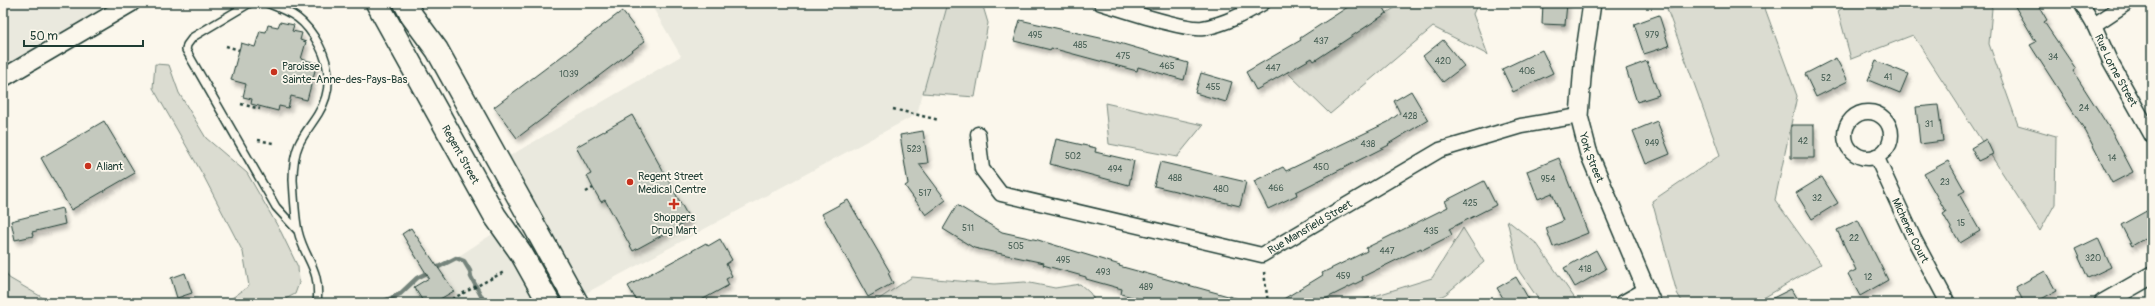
<svg xmlns="http://www.w3.org/2000/svg" width="2155" height="306" font-family="Pangolin,sans-serif">
<style>
.built{fill:#eae9de}
.green{fill:#dbdcd1;stroke:#7d8c82}
.lines{fill:none;stroke-linecap:round;stroke-linejoin:round}
.stream{stroke:#74847b;stroke-width:4.5}
.building{fill:#c4c9be;stroke:#1f3d34;filter:url(#shadow)}
.service-casing{stroke:#1f3d34;stroke-width:10}
.minor-casing{stroke:#1f3d34;stroke-width:17}
.tertiary-casing{stroke:#1f3d34;stroke-width:20}
.primary-casing{stroke:#1f3d34;stroke-width:25}
.path{stroke:#1f3d34;stroke-width:2.5;stroke-dasharray:3 3;stroke-linecap:butt}
.service{stroke:#fbf7ec;stroke-width:7}
.minor{stroke:#fbf7ec;stroke-width:14}
.tertiary{stroke:#fbf7ec;stroke-width:17}
.primary{stroke:#fbf7ec;stroke-width:22}
.poi-dot{fill:#c8321e;stroke:#fbf7ec;stroke-width:1.5}
.labels{text-anchor:middle;stroke-width:3.5;stroke-linejoin:round;paint-order:stroke}
.number-label{font-size:9px;fill:#486056}
.poi-label{font-size:11px;fill:#1f3d34;stroke:#fbf7ec;text-anchor:start}
.street-label{font-size:11px;fill:#1f3d34;stroke:#fbf7ec}
</style>
<defs>
<filter id="shadow"><feDropShadow dx="2.5" dy="4.5" stdDeviation="2" flood-color="#0004"/></filter>
</defs>
<rect width="100%" height="100%" fill="#fbf7ec"/>
<filter id="ink" filterUnits="userSpaceOnUse"><feTurbulence type="fractalNoise" baseFrequency=".025" numOctaves="2"/><feDisplacementMap in="SourceGraphic" scale="8" xChannelSelector="R" yChannelSelector="G"/><feConvolveMatrix kernelMatrix="1 2 1 2 8 2 1 2 1" color-interpolation-filters="sRGB"/></filter>
<g filter="url(#ink)">
<path class="built" d="M3,3H131L3,78Z
M650,3H948L917,114L575,299L499,162L681,56Z
M503,227L549,303H380L400,294L417,278L456,258Z"/>
<path class="green" d="M948,3H982L988,23L975,97L923,93Z
M1403,3H1478L1473,14L1488,55L1433,27L1330,114L1287,72Z
M1692,3H1763L1797,96L1775,200L1821,264L1755,303H1683L1677,293L1652,201L1720,155L1667,9Z
M1850,3H1989L1992,8L1989,44L2018,125L2056,136L2055,204L2040,231L1913,35L1851,59L1838,11Z
M155,64L169,65L179,93L206,138L247,173L281,232L298,267L299,283L295,294L278,303H225L249,286L243,252L203,175L153,88Z
M1105,103L1203,125L1177,157L1109,144Z
M1507,220L1537,244L1578,303H1541L1519,271Z
M1463,228L1484,262L1446,294L1428,303H1352L1432,278Z
M3,267L9,278L52,303H3Z
M912,277L994,284L1025,282L1055,288L1080,284L1090,293L1096,303H873Z"/>
<g class="lines">
<path class="stream" d="M380,303L400,294L417,278L456,258L464,261L470,271L471,277L485,303"/>
</g>
<path class="building" d="M1354,3H1381L1387,13L1314,61L1312,58L1256,90L1246,72L1301,40L1300,38Z
M1543,3H1567L1565,25L1542,24Z
M2013,3H2037L2047,20L2044,22L2076,69L2073,71L2112,132L2133,172L2112,183L2086,132L2030,45L2036,42Z
M622,11L645,41L517,138L494,107Z
M1659,15L1669,46L1644,54L1634,24Z
M1020,20L1109,40L1188,63L1184,80L1138,67L1137,71L1051,48V50L1014,41Z
M280,22L294,25L292,31L302,33L300,40L306,42L301,59L317,63L307,100L291,96L288,108L279,106L278,111L251,104L252,99L243,97L246,84L231,80L241,43L255,47L260,31L266,32L268,25L278,27Z
M1443,40L1464,66L1443,82L1423,56Z
M1542,50L1553,73L1513,92L1502,69Z
M1836,58L1848,81L1816,97L1805,74Z
M1647,61L1659,95L1637,102L1626,69Z
M1876,61L1908,74L1900,93L1868,80Z
M1201,73L1232,82L1226,102L1195,93Z
M1411,91L1428,120L1388,144L1389,145L1296,192L1297,195L1268,209L1254,181L1283,167L1286,171L1388,122L1400,113L1394,101Z
M1938,105L1943,141L1920,144L1916,107Z
M632,115L690,220L633,251L605,200L601,202L593,188L587,176L591,174L576,147Z
M104,121L135,173L71,210L41,158Z
M1657,121L1670,154L1646,164L1633,131Z
M1791,125H1814V158H1791Z
M923,131L928,163L919,164L946,200L926,215L905,186L908,184L900,135Z
M1056,139L1096,148L1095,152L1134,161L1129,185L1050,164Z
M1986,139L1993,154L1978,161L1971,148Z
M1559,158L1588,233L1553,247L1546,228L1563,221L1552,193L1538,199L1527,171Z
M1948,161L1965,191L1959,194L1980,231L1960,243L1943,214L1946,212L1924,174Z
M1160,162L1246,182L1240,206L1154,186Z
M1822,177L1838,203L1812,219L1796,193Z
M1484,181L1496,205L1449,229L1452,235L1422,250L1421,248L1362,277L1363,280L1317,303H1277L1323,275L1322,273L1367,251L1366,248L1448,207L1445,201Z
M848,200L890,272L888,273L893,283L868,297L822,214Z
M957,205L1002,232L1038,240L1120,265L1119,266L1239,299L1238,303H1155L1121,294L1122,289L1086,279V277L1043,265L1044,263L974,248L943,229Z
M62,208L65,224L32,232L33,236L15,240L11,221Z
M2152,208V234L2132,246L2121,225Z
M1858,220L1888,280L1860,296L1848,274L1856,270L1837,230Z
M411,228L454,291L433,303H424L414,287L429,278L402,234Z
M2098,238L2111,267L2088,278L2075,249Z
M720,239L732,260L726,264L732,276L726,279L729,285L696,303H638L628,286L706,243L708,246Z
M1596,250L1606,269L1575,287L1564,268Z
M2045,271L2056,291L2034,303H2024L2016,287Z
M185,273L192,293L177,298L171,278Z
M1516,277L1531,303H1506L1497,288Z
M1791,289L1799,303H1763Z"/>
<g class="lines">
<defs>
<path id="service" d="M250,3L193,37L187,45L186,50L276,207L298,231
M267,3C293,13 305,19 319,45C331,67 332,92 318,114C312,124 304,133 299,144C294,155 293,169 293,180C294,194 295,218 298,231C305,261 321,267 317,303"/>
<g id="minor">
<path d="M1101,3C1122,9 1185,31 1203,28C1225,24 1244,14 1263,3"/>
<path id="s1" d="M2081,3L2094,25L2110,61L2152,136"/>
<path d="M2094,25L2127,3"/>
<circle cx="1868" cy="135" r="23"/>
<path id="s2" d="M978,134L982,169L1001,194L1262,255L1440,150L1521,126L1579,116"/>
<path id="s3" d="M1876,156L1914,239L1948,303"/>
<path d="M1622,303L1645,290"/>
</g>
<g id="tertiary">
<path id="s4" d="M1592,3L1583,65L1579,116L1588,151L1652,303"/>
<path d="M3,78L131,3"/>
<path d="M2103,303L2152,275"/>
</g>
<g id="primary">
<path id="s5" d="M377,3L495,216L521,253L549,303"/>
<path d="M405,3L412,16L437,50L577,303"/>
</g>
</defs>
<use href="#service" class="service-casing"/>
<use href="#minor" class="minor-casing"/>
<use href="#tertiary" class="tertiary-casing"/>
<use href="#primary" class="primary-casing"/>
<path class="path" d="M226,46L239,50
M241,104L260,109
M893,109L939,120
M258,140L273,143
M586,192L593,188
M1264,272L1268,303
M452,303L450,300L504,272"/>
<use href="#service" class="service"/>
<use href="#minor" class="minor"/>
<use href="#tertiary" class="tertiary"/>
<use href="#primary" class="primary"/>
</g>
</g>
<g class="poi-dot">
<circle cx="274" cy="72" r="4"/>
<circle cx="88" cy="166" r="4"/>
<circle cx="630" cy="182" r="4"/>
<path d="M672 198h4v4h4v4h-4v4h-4v-4h-4v-4h4z"/>
</g>
<g class="labels">
<g class="number-label">
<text x="1035" y="38">495</text>
<text x="1652" y="38">979</text>
<text x="1321" y="44">437</text>
<text x="1080" y="48">485</text>
<text x="1123" y="59">475</text>
<text x="2053" y="60">34</text>
<text x="1443" y="64">420</text>
<text x="1167" y="69">465</text>
<text x="1273" y="71">447</text>
<text x="1527" y="74">406</text>
<text x="569" y="77">1039</text>
<text x="1888" y="80">41</text>
<text x="1826" y="81">52</text>
<text x="1213" y="90">455</text>
<text x="2084" y="111">24</text>
<text x="1410" y="119">428</text>
<text x="1929" y="127">31</text>
<text x="1803" y="144">42</text>
<text x="1652" y="146">949</text>
<text x="1368" y="147">438</text>
<text x="914" y="152">523</text>
<text x="1073" y="159">502</text>
<text x="2112" y="161">14</text>
<text x="1321" y="170">450</text>
<text x="1115" y="172">494</text>
<text x="1175" y="181">488</text>
<text x="1548" y="182">954</text>
<text x="1945" y="185">23</text>
<text x="1276" y="191">466</text>
<text x="1221" y="192">480</text>
<text x="925" y="196">517</text>
<text x="1817" y="201">32</text>
<text x="1470" y="206">425</text>
<text x="1961" y="226">15</text>
<text x="968" y="231">511</text>
<text x="1431" y="234">435</text>
<text x="1854" y="241">22</text>
<text x="1016" y="249">505</text>
<text x="1387" y="254">447</text>
<text x="2093" y="261">320</text>
<text x="1063" y="263">495</text>
<text x="1585" y="272">418</text>
<text x="1103" y="275">493</text>
<text x="1343" y="279">459</text>
<text x="1868" y="280">12</text>
<text x="1146" y="290">489</text>
</g>
<g class="poi-label">
<text x="282" y="70">Paroisse<tspan x="282" dy="13">Sainte-Anne-des-Pays-Bas</tspan></text>
<text x="96" y="170">Aliant</text>
<text x="638" y="180">Regent Street<tspan x="638" dy="13">Medical Centre</tspan></text>
<text x="674" y="221" text-anchor="middle">Shoppers<tspan x="674" dy="13">Drug Mart</tspan></text>
</g>
<g class="street-label">
<text dy="4" stroke="none"><textPath href="#s1" startOffset="76">Rue Lorne Street</textPath></text>
<text dy="4" stroke="none"><textPath href="#s5" startOffset="173">Regent Street</textPath></text>
<text dy="4" stroke="none"><textPath href="#s4" startOffset="157">York Street</textPath></text>
<text dy="4" stroke="none"><textPath href="#s2" startOffset="390">Rue Mansfield Street</textPath></text>
<text dy="4" stroke="none"><textPath href="#s3" startOffset="82">Michener Court</textPath></text>
</g>
</g>
<rect width="2155" height="306" fill="none" stroke="#fbf7ec" stroke-width="16"/>
<rect x="8" y="8" width="2139" height="290" fill="none" stroke="#1f3d34" stroke-width="1.5" filter="url(#ink)"/>
<path d="M24 40v6h119v-6" fill="none" stroke="#1f3d34" stroke-width="2"/>
<text x="30" y="40" font-size="12" fill="#1f3d34" stroke="#fbf7ec" stroke-width="3" paint-order="stroke">50 m</text>
</svg>
